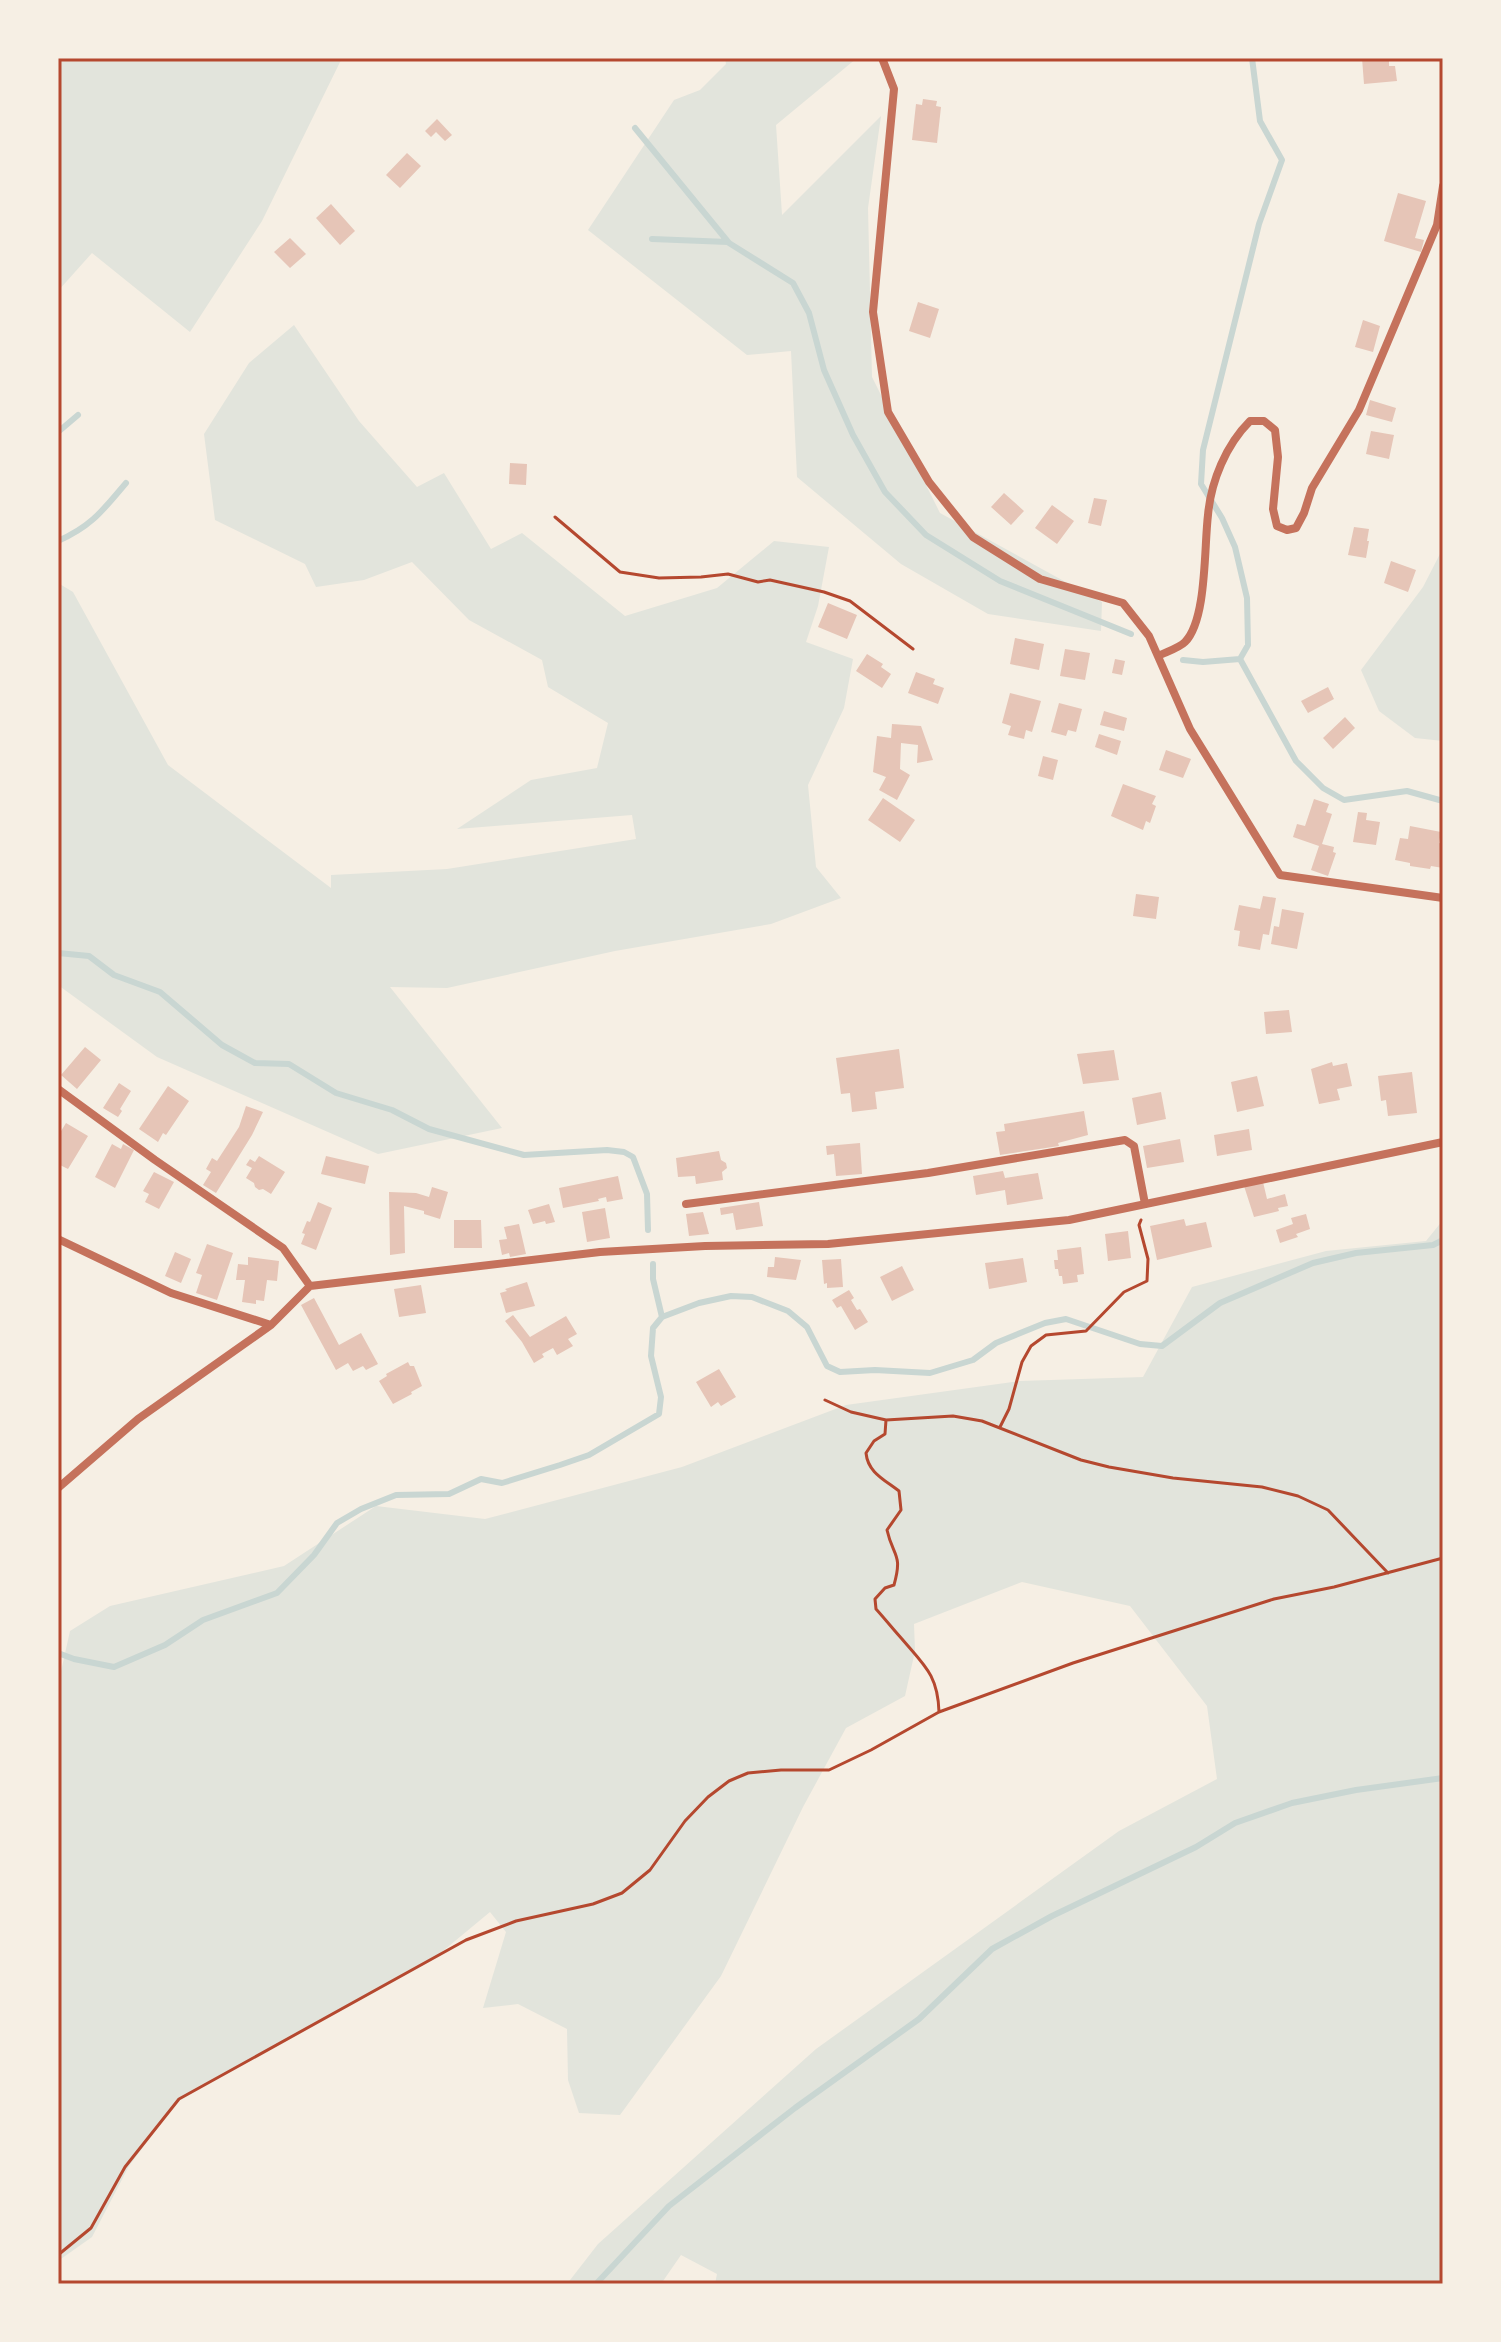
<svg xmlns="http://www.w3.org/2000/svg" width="1501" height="2342" font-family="'Zilla Slab',serif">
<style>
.green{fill:#e2e4dc}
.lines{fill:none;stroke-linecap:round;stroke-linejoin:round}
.stream{stroke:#c9d6d2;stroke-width:6}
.building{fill:#e6c5b7}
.path{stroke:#b5482f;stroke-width:3}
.minor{stroke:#c5725c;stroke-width:8}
.neatline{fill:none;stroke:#b5482f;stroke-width:3}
</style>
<rect width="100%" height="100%" fill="#f6efe4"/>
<path class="green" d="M58,58H342L262,221L190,332L92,253L58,291Z
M725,58H857L776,125L782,215L881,116L868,208L872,377L940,513L1102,602L1101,631L988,614L901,564L797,477L791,351L747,355L588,230L674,100L700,90L726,64Z
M294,325L359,421L417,487L444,473L491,549L522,533L625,616L717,588L774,541L829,547L818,606L806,642L853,659L844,708L808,785L816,867L841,898L771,924L615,951L447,988L390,987L502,1128L378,1154L157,1057L58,985V583L73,592L168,765L331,888V875L447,869L636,839L632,815L457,829L531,780L597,768L608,723L548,687L542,660L469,620L412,562L364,580L316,587L305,564L215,520L204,434L249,363Z
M1443,548V741L1415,738L1379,711L1361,670L1423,587Z
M1443,1220V2284H715L717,2274L681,2255L661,2284H567L598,2244L816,2049L1119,1831L1217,1779L1207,1706L1130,1606L1022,1582L914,1624L915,1651L905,1696L846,1728L803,1807L721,1976L620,2115L579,2113L568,2080L567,2029L518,2004L483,2008L506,1932L490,1912L432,1960L179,2099L129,2166L92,2237L58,2261V1685L70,1631L110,1606L284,1566L376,1506L485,1519L682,1467L846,1405L1020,1381L1143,1377L1192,1287L1326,1251L1426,1241Z"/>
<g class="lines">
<path class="stream" d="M1252,58L1260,121L1282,160L1259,224L1203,450L1201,484L1222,518L1235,547L1247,598L1248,645L1240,659L1296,761L1323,788L1344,800L1407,791L1443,801
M635,128L729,243L793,283L809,313L824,370L853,435L885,492L926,535L1000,581L1131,634
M652,239L728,242
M58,432L78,415
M58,541C92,526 103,510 126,483
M1183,660L1203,662L1240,659
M58,953L89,956L114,975L160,992L222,1045L255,1063L289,1064L336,1093L392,1110L429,1129L524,1155L607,1150L624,1152L633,1157L647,1194L648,1230
M653,1264V1279L662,1317
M58,1653L74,1659L114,1667L165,1645L203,1620L277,1593L314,1555L337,1523L361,1509L396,1495L449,1494L481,1479L502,1483L560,1465L589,1455L659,1414L661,1397L651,1356L653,1328L662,1317L699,1303L731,1296L752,1297L788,1311L807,1327L827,1366L840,1372L875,1370L930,1373L973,1360L996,1343L1045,1323L1066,1319L1140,1344L1162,1346L1220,1303L1313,1263L1356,1253L1433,1245L1443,1240
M596,2284L669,2206L795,2108L919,2019L992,1949L1052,1916L1196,1847L1235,1823L1292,1803L1356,1790L1443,1778"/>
</g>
<path class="building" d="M1362,58H1389V66H1395L1397,81L1364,84Z
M923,99L937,101L936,106L941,107L937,143L912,140L916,104L922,105Z
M437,119L452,135L445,141L436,132L431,137L425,131Z
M407,153L421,166L400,188L386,175Z
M1398,193L1426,201L1415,238L1424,240L1421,252L1384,241Z
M331,204L355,231L340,245L316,218Z
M290,238L306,254L290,268L274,252Z
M918,302L939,309L930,338L909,331Z
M1363,320L1380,326L1373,352L1355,347Z
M1370,400L1396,408L1392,422L1366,415Z
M1371,431L1394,435L1389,459L1366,454Z
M510,463L527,464L526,485L509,484Z
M1004,493L1024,511L1011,525L991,507Z
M1094,498L1107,500L1101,526L1088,523Z
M1052,505L1074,521L1057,544L1035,528Z
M1354,527L1369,529L1367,541H1369L1366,558L1348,555Z
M1391,561L1416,570L1408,592L1384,583Z
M828,603L857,615L847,639L818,627Z
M1015,638L1044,644L1039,670L1010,664Z
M1065,649L1090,653L1085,680L1060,676Z
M867,654L883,664L881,667L891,674L882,688L856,671Z
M1115,659L1125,661L1122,675L1112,673Z
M916,672L935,679L933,684L944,688L938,704L908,693Z
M1328,687L1334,699L1308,713L1301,701Z
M1010,693L1041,701L1032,732L1026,730L1024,739L1008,735L1011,726L1002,723Z
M1059,703L1082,709L1076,732L1068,730L1066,736L1051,732Z
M1104,711L1127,718L1124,731L1100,725Z
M1345,717L1355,728L1333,749L1323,738Z
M892,724L921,726L933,760L917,763L918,745L901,743L900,769L910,775L897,800L879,790L886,777L873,772L877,736L891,738Z
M1099,734L1121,741L1117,755L1095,747Z
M1166,750L1191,759L1183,778L1159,770Z
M1043,756L1058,760L1053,780L1038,776Z
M1123,784L1156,796L1152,804L1156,806L1150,823L1146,821L1143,830L1111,816Z
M883,798L915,820L900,842L868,820Z
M1314,799L1329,804L1326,812L1332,814L1322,844L1334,847L1333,852L1336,853L1328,876L1311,870L1319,846L1293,837L1297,824L1305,826Z
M1358,812L1367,813L1366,820L1380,822L1376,845L1353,842Z
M1410,826L1441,832L1439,843L1443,844V868L1431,866L1430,869L1410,866V863L1395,860L1400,838L1408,839Z
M1136,894L1159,897L1156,919L1133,916Z
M1263,896L1276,898L1269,935L1263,934L1260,950L1238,946L1240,931L1234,930L1239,905L1260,909Z
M1282,909L1304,913L1297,949L1271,944L1274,926L1279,927Z
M1289,1010L1292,1032L1266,1034L1264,1012Z
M85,1047L101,1060L77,1089L61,1075Z
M899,1049L904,1088L875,1092L877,1109L852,1112L850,1093L841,1094L836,1058Z
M1114,1050L1119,1080L1083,1084L1077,1054Z
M1332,1062L1333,1066L1347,1063L1352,1086L1337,1089L1340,1100L1319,1104L1311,1069Z
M1412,1072L1417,1113L1388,1116L1386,1100L1381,1101L1378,1076Z
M1257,1076L1264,1106L1237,1112L1231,1082Z
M119,1083L131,1091L120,1109L122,1111L118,1117L103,1108Z
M168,1086L189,1101L166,1135L163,1133L158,1142L139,1129Z
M1161,1092L1166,1119L1137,1125L1132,1098Z
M246,1106L263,1112L252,1135L216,1193L203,1185L211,1172L206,1169L212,1158L217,1161L239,1127Z
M1084,1111L1088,1135L1058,1143L1059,1146L1000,1155L996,1132L1005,1131L1004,1124Z
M66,1123L88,1136L68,1169L58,1164V1136Z
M1249,1129L1252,1150L1217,1156L1214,1135Z
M1180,1139L1184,1162L1147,1168L1143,1146Z
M860,1143L862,1174L836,1176L834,1154L827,1155L826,1146Z
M112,1144L121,1149L123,1144L134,1150L115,1188L95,1177Z
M719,1151L721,1160L726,1163L727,1168L722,1172L723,1180L696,1184L695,1176L678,1177L676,1158Z
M259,1156L285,1172L271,1194L263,1189L259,1190L255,1187L254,1183L246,1178L252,1168L246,1165L250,1159L255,1162Z
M326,1156L369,1166L365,1184L321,1174Z
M1003,1171L1005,1178L1038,1173L1043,1199L1007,1205L1005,1190L976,1195L973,1176Z
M154,1172L174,1182L159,1209L145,1202L149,1194L143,1191Z
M618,1176L623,1199L607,1202L606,1197L598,1199L599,1201L563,1208L559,1188Z
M1263,1182L1267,1199L1285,1194L1288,1206L1278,1208L1279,1211L1254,1217L1244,1186Z
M432,1187L448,1192L440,1219L424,1214V1211L404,1206L405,1253L390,1255L389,1192L416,1193L429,1197Z
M318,1202L332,1208L316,1250L301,1244L305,1234L302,1233L307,1221L310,1222Z
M759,1202L763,1226L736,1230L733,1213L721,1215L720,1208Z
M549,1204L555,1222L546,1224L545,1221L533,1224L528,1210Z
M605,1208L610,1238L587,1242L582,1212Z
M703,1212L709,1234L689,1236L686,1214Z
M1306,1214L1310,1229L1296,1234L1298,1237L1280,1243L1276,1230L1293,1224L1291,1218Z
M1184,1219L1186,1226L1206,1222L1212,1247L1157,1260L1150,1226Z
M454,1220H481L482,1248H454Z
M519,1224L526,1254L510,1257L509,1253L502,1255L499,1240L507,1239L504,1227Z
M1128,1231L1131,1258L1108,1261L1105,1234Z
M207,1244L233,1253L217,1300L196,1293L202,1275L196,1273Z
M1081,1247L1084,1274L1077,1275L1078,1282L1063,1284L1062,1276H1059L1058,1269H1055L1054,1260H1058L1057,1250Z
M175,1252L191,1259L181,1283L165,1276Z
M248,1257L279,1261L277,1281L267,1280L264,1301L256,1300V1304L242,1302L245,1280H236L238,1264L248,1265Z
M775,1257L801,1260L796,1280L767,1277L768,1267H774Z
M1023,1258L1027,1282L989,1289L985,1263Z
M841,1259L843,1287L827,1288V1283L824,1284L822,1260Z
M902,1266L914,1290L892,1301L880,1277Z
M527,1282L535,1306L506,1313L500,1293L507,1291L505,1289Z
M421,1285L426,1313L399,1317L394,1289Z
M849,1290L854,1298L851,1300L857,1310L860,1309L868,1322L855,1330L841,1306L837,1308L832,1300Z
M314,1298L339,1345L361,1333L378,1364L366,1370L363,1366L353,1371L348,1363L336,1370L301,1305Z
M513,1315L530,1337L566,1316L577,1334L568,1339L573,1346L557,1355L553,1348L542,1354L544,1357L534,1363L522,1342L505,1321Z
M408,1362L410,1366H414L422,1386L411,1392L412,1394L393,1404L379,1381L387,1376L386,1374Z
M719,1369L736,1397L721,1406L718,1402L711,1407L696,1382Z"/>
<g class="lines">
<path class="path" d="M555,517L620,572L659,578L701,577L728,574L758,582L770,580L824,592L850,601L913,649
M825,1400L851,1412L886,1420L953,1416L982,1421L1081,1460L1109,1467L1173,1478L1262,1487L1298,1496L1328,1510L1388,1573
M886,1420L885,1434L874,1441L866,1453C868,1473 885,1480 899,1491L901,1510L887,1530C893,1557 903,1553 894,1585L885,1588L875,1599L876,1609C885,1619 893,1629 902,1639C924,1665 938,1675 939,1712
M1000,1427L1009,1409L1022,1362L1031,1346L1046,1335L1086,1331L1124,1292L1147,1281L1148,1259L1139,1225L1141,1220
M58,2255L91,2228L125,2167L179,2099L466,1940L516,1921L593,1904L622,1893L650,1870L685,1821L708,1797L729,1781L748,1773L781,1770H829L871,1750L939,1712L1073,1663L1274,1599L1334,1587L1443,1558"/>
<path class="minor" d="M882,58L894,89L873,312L888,412L929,482L973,537L1040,579L1123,603L1149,636L1190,729L1280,875L1443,898
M1158,656C1166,652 1179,648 1185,642C1207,620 1204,547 1208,515C1211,481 1226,445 1250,421H1264L1275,430L1278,457L1273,509L1277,526L1287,530L1296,528L1304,513L1312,488L1359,410L1437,225L1443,186
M58,1089L155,1160L283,1248L310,1286
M686,1204L928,1173L1125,1140L1134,1146L1145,1204
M58,1239L171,1293L271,1325
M58,1488L138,1419L271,1325L310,1286L600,1252L705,1246L828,1244L1069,1220L1443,1142"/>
</g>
<rect width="1501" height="2342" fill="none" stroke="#f6efe4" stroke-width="120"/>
<rect x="60" y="60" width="1381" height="2222" class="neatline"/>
</svg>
